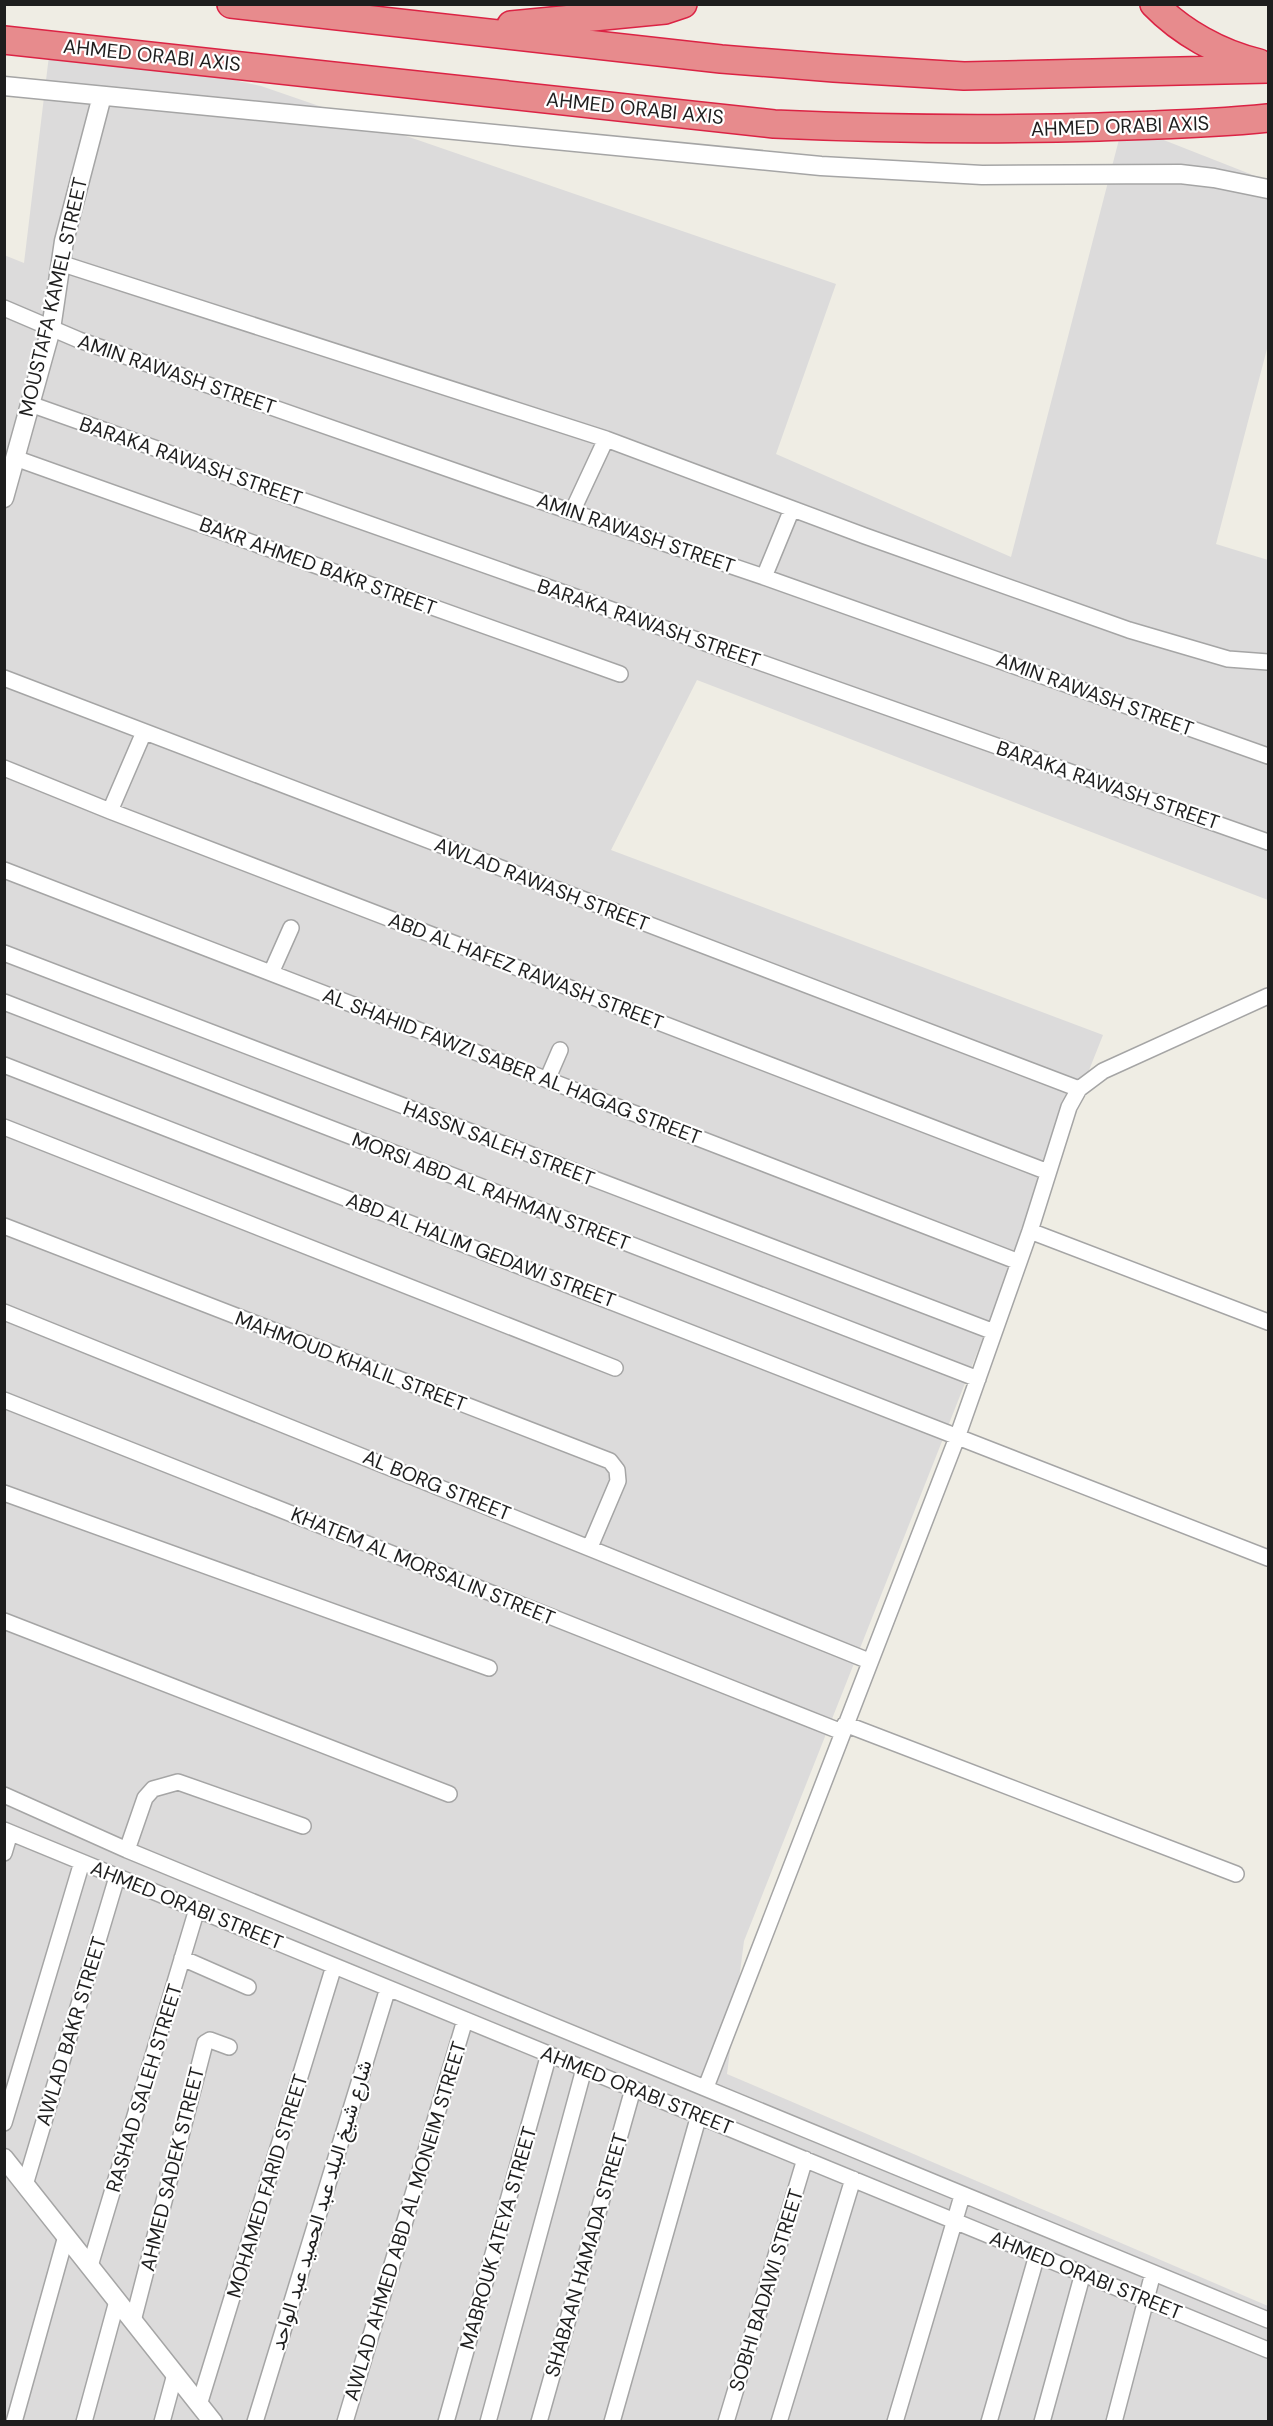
<svg xmlns="http://www.w3.org/2000/svg" width="1273" height="2426" font-family="'DM Sans',Vazirmatn,sans-serif">
<style>
.residential{fill:#dcdbdb}
.lines{fill:none;stroke-linecap:round;stroke-linejoin:round}
.minor-casing{stroke:#a5a5a5;stroke-width:18}
.tertiary-casing{stroke:#a5a5a5;stroke-width:21}
.motorway-casing{stroke:#db2344;stroke-width:30}
.minor{stroke:#fff;stroke-width:15}
.tertiary{stroke:#fff;stroke-width:18}
.motorway{stroke:#e78b8d;stroke-width:27}
.labels{text-anchor:middle;stroke-width:4.5;stroke-linejoin:round;paint-order:stroke}
.street-label{font-size:20px;fill:#1e1e1e;stroke:#fff}
</style>
<rect width="100%" height="100%" fill="#efede4"/>
<path class="residential" d="M51,39L261,86L836,284L776,454L1011,557L1123,124L1268,181V345L1216,544L1268,560V900L697,680L611,850L1103,1035L744,1941L727,2074L1268,2306V2421H5L4,255L24,263Z"/>
<g class="lines">
<defs>
<path id="minor" d="M60,263L606,439L865,536L1129,630L1228,659L1268,662
M4,308L79,340L572,512L764,577L1268,756
M30,404L1268,842
M15,458L620,674
M572,512L606,439
M764,577L792,509
M4,678L1079,1089
M4,768L110,811L1048,1172
M110,811L144,732
M4,870L1019,1262
M4,953L994,1332
M271,973L291,928
M4,1002L978,1379
M4,1065L1268,1558
M547,1080L560,1050
M4,1127L615,1368
M4,1226L610,1461L617,1470L618,1481L590,1547
M1030,1231L1268,1322
M4,1312L869,1661
M4,1400L842,1732
M4,1493L489,1668
M4,1621L449,1794
M845,1724L1236,1874
M4,1795L127,1850L1268,2320
M4,1830L1268,2350
M127,1850L145,1798L153,1789L178,1782L303,1826
M4,1853L10,1833
M182,1958L248,1987
M706,2087L958,1435L1030,1231L1069,1107L1079,1089L1103,1071L1268,996
M4,2123L82,1862
M25,2185L117,1877
M90,2266L197,1909
M133,2321L205,2043L210,2040L229,2047
M199,2405L334,1966
M14,2422L66,2236
M84,2422L117,2301
M162,2422L175,2374
M255,2422L388,1988
M345,2422L465,2020
M446,2422L549,2054
M488,2422L584,2069
M539,2422L633,2089
M612,2422L699,2115
M726,2422L805,2159
M779,2422L853,2179
M895,2422L962,2196
M989,2422L1037,2255
M1042,2422L1083,2273
M1114,2422L1153,2273"/>
<path id="tertiary" d="M4,86L821,166L982,175L1180,174L1214,178L1268,189
M4,498L51,329L64,241L102,96
M4,2158L213,2422"/>
<path id="motorway" d="M231,4L721,59L834,68L964,76L1268,69
M1154,4C1181,32 1220,54 1259,63
M511,25L665,10L683,4
M4,40L774,124C883,129 991,130 1099,127C1156,125 1212,124 1268,118"/>
</defs>
<use href="#minor" class="minor-casing"/>
<use href="#tertiary" class="tertiary-casing"/>
<use href="#motorway" class="motorway-casing"/>
<use href="#minor" class="minor"/>
<use href="#tertiary" class="tertiary"/>
<use href="#motorway" class="motorway"/>
</g>
<g class="labels">
<g class="street-label">
<text transform="translate(152 55) rotate(6)" y="7">AHMED ORABI AXIS</text>
<text transform="translate(635 108) rotate(6)" y="7">AHMED ORABI AXIS</text>
<text transform="translate(1120 126) rotate(-2)" y="7">AHMED ORABI AXIS</text>
<text transform="translate(53 297) rotate(-77)" y="7">MOUSTAFA KAMEL STREET</text>
<text transform="translate(177 374) rotate(19)" y="7">AMIN RAWASH STREET</text>
<text transform="translate(191 461) rotate(19)" y="7">BARAKA RAWASH STREET</text>
<text transform="translate(636 533) rotate(19)" y="7">AMIN RAWASH STREET</text>
<text transform="translate(318 566) rotate(20)" y="7">BAKR AHMED BAKR STREET</text>
<text transform="translate(649 623) rotate(19)" y="7">BARAKA RAWASH STREET</text>
<text transform="translate(1095 694) rotate(20)" y="7">AMIN RAWASH STREET</text>
<text transform="translate(1108 785) rotate(19)" y="7">BARAKA RAWASH STREET</text>
<text transform="translate(542 884) rotate(21)" y="7">AWLAD RAWASH STREET</text>
<text transform="translate(526 971) rotate(21)" y="7">ABD AL HAFEZ RAWASH STREET</text>
<text transform="translate(512 1066) rotate(21)" y="7">AL SHAHID FAWZI SABER AL HAGAG STREET</text>
<text transform="translate(499 1143) rotate(21)" y="7">HASSN SALEH STREET</text>
<text transform="translate(491 1191) rotate(21)" y="7">MORSI ABD AL RAHMAN STREET</text>
<text transform="translate(481 1250) rotate(21)" y="7">ABD AL HALIM GEDAWI STREET</text>
<text transform="translate(351 1361) rotate(21)" y="7">MAHMOUD KHALIL STREET</text>
<text transform="translate(437 1485) rotate(22)" y="7">AL BORG STREET</text>
<text transform="translate(423 1566) rotate(22)" y="7">KHATEM AL MORSALIN STREET</text>
<text transform="translate(187 1905) rotate(22)" y="7">AHMED ORABI STREET</text>
<text transform="translate(71 2031) rotate(-73)" y="7">AWLAD BAKR STREET</text>
<text transform="translate(144 2088) rotate(-73)" y="7">RASHAD SALEH STREET</text>
<text transform="translate(637 2090) rotate(22)" y="7">AHMED ORABI STREET</text>
<text transform="translate(172 2169) rotate(-76)" y="7">AHMED SADEK STREET</text>
<text transform="translate(267 2186) rotate(-73)" y="7">MOHAMED FARID STREET</text>
<text transform="translate(321 2205) rotate(-73)" y="7">شارع شيخ البلد عبد الحميد عبد الواحد</text>
<text transform="translate(405 2221) rotate(-73)" y="7">AWLAD AHMED ABD AL MONEIM STREET</text>
<text transform="translate(498 2238) rotate(-74)" y="7">MABROUK ATEYA STREET</text>
<text transform="translate(586 2255) rotate(-74)" y="7">SHABAAN HAMADA STREET</text>
<text transform="translate(1086 2275) rotate(22)" y="7">AHMED ORABI STREET</text>
<text transform="translate(766 2290) rotate(-73)" y="7">SOBHI BADAWI STREET</text>
</g>
</g>
<rect width="1273" height="2426" fill="none" stroke="#1e1e1e" stroke-width="12"/>
</svg>
